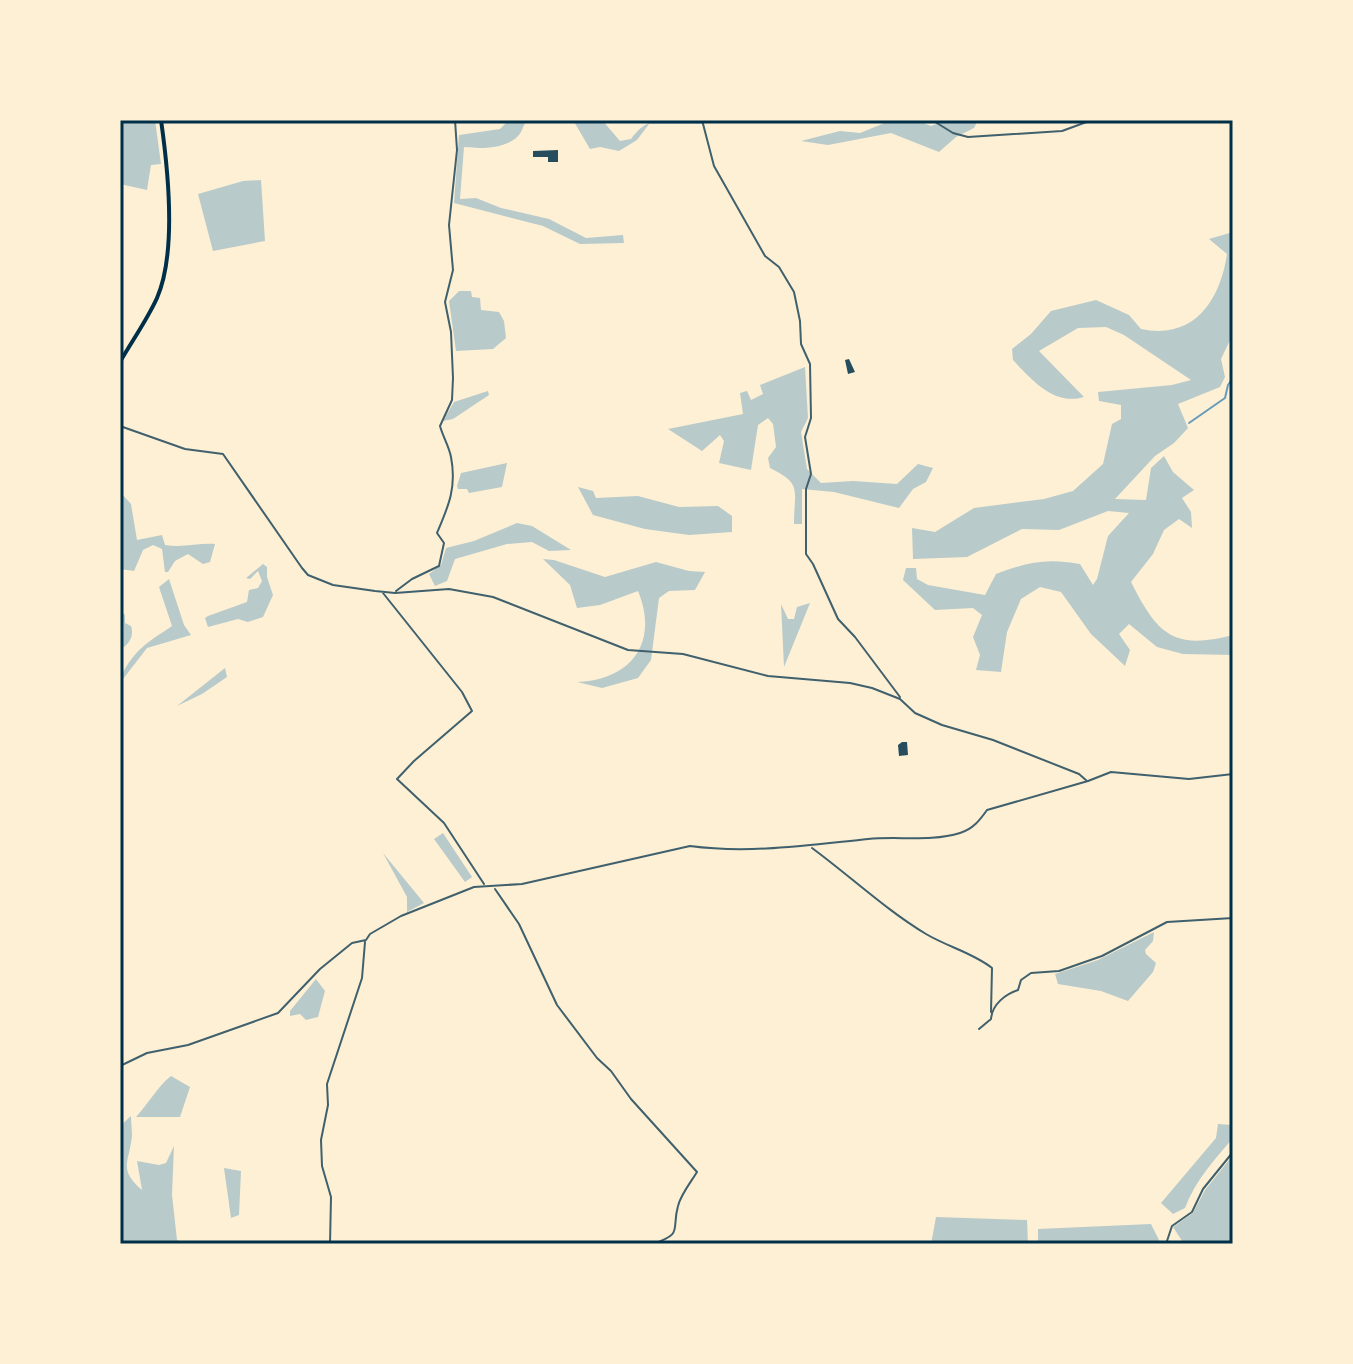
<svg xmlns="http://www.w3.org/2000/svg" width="1353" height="1364" font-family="Inter,sans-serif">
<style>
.green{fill:#b9caca}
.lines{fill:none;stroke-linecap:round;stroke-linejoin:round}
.stream{stroke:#669bbc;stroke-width:2}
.building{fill:#264d5e}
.minor{stroke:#3f606c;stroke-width:2}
.primary{stroke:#003049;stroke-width:4}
.neatline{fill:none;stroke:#003049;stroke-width:3}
</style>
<rect width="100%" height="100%" fill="#fdf0d5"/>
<path class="green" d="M120,120H155L161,164L151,165L147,190L120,184Z
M509,120H527C524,124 523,128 521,132C511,149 481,149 464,147L460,199L476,198L501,208L549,219L586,238L623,235L624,243L580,244L543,226L454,203L459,135L500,129Z
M573,120H602L620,141L631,139C650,112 670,120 700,120L702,124H649L637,140L619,151L600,147L590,149Z
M892,120H916L931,126L947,120H978L974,128L956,137L939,152L891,133L828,145L801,141L840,131L860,133Z
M261,180L265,241L213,251L198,194L243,181Z
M1233,232V334L1221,359L1225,377L1220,387L1178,404L1188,428L1174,443L1155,456L1115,499L1146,500L1151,468L1164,456L1173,472L1194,490L1182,498L1191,512L1192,528L1179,519L1164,530L1153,554L1131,582C1157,633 1172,651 1233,635V655L1183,654L1157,647L1129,624L1119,634L1130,650L1125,666L1091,634L1061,592L1040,587L1021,599L1007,632L1001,672L976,670L980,655L973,637L982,615L973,608L935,610L903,580L906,568H916L917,579L928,585L985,595L996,574C1029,562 1045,558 1080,564L1093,585L1097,579L1108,536L1129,513L1108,511L1059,530L1022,529L967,557L913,559L912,528L935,532L974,508L1044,499L1073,491L1103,464L1112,424L1121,419V405L1099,401L1098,392L1172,385L1191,380L1124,335L1106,327L1078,328L1039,351L1084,397C1054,406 1032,380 1013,360L1012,349L1031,334L1051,311L1096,300L1129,315L1141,329C1194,340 1220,301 1227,254L1209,239Z
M459,291H471L472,297L480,298L481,310L499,312L504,321L506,338L493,349L456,351L449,301Z
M805,367L808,418L801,432L807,469L821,483L853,481L897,484L918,464L933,468L926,482L913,489L899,508L834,492L802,489V524H794C794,490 803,484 770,468L768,458L776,447L773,424L768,418L758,425L751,470L719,463L724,441L720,435L702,451L668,429L743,414L740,393L747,391L751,400L763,394L760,385Z
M488,391L489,395L453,419L443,421L454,402Z
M507,463L502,487L469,493L467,489H458L457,486L461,473Z
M578,487L593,491L596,498L638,496L679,507L718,506L732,516V532L689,535L645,529L593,515Z
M122,494L131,504L137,540L162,535L165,545C183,548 198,543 215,544L210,562L203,564L188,554L175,561L168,572H165L162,549L153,545L143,550L134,571L120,569V495Z
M517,523L532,526L571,550L549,551L532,542L507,544L455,559L447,581L435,586L429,574L441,565L446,548L474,541Z
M543,559L554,560L605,577L656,562L689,571L705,572L695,590L669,591L659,598L651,660L638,678L602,688L577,682C632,680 659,642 638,591L600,605L577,608L570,585Z
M263,564L267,567V577L273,595L263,617L248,622L238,619L208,627L205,618L208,616L247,602L249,590L258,588L262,581L258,571L250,579L246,578Z
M169,579L184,625L191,635L147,648L123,679L121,676C135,649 148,642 172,626L159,587Z
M810,603L784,667L781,604L788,619H794L797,607Z
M120,610L125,615V623L131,626C134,635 130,642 124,647H120Z
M225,668L227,677L202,694L177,706Z
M443,833L472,877L465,882L434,839Z
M383,853L424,903L407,912V897Z
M1154,932L1153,941L1145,950L1146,954L1156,963L1153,972L1128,1001L1101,991L1058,984L1055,974L1098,960Z
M316,979L325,991L318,1017L306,1020L300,1014L290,1016V1011Z
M171,1076L190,1087L180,1117H136C148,1104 158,1086 171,1076Z
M131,1116C131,1123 132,1130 132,1136C129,1163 118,1169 142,1190L137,1161L159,1165L166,1163L174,1146L172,1195L177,1240L188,1244H120V1126Z
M1218,1124L1233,1125V1138C1214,1160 1195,1181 1185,1208L1173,1214L1161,1203L1216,1138Z
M1233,1155V1244H1184L1173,1227L1193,1213L1205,1190Z
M224,1168L241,1171L239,1215L231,1218Z
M936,1217L1027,1220L1028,1244H931Z
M1151,1224L1161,1244H1038V1229Z"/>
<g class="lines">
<path class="stream" d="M1189,423L1225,398L1228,385L1233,378"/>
</g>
<path class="building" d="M558,150V162H548V157H533V151Z
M849,359L855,372L848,374L845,360Z
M902,742H907L908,755L899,756L898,745Z"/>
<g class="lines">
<path class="minor" d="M702,120L714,166L765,256L779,267L794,292L800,321L801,344L810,364L811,418L805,437L811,474L806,489V554L813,564L838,619L855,637L900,697
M932,120L953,133L968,137L1062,131L1092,120
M120,426L185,449L223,454L302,568L308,575L333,585L375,591L395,593L449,589L493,597L628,650L683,654L768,676L850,683L872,688L900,699L915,713L942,725L993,740L1079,774L1087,781
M396,591L412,579L439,566L444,543L437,533C448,507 457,488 451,457C449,446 443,437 440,426L452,400L453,378L451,332L445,302L453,270L449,225L457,150L455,120
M383,593L462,692L472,711L414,761L397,779L444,823L484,884
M812,848C850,876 886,910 926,934C948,947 973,953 992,968L991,1012
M495,889L519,924L557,1005L597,1058L611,1071L631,1099L697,1172C691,1182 681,1194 678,1206C671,1231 684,1233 653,1244
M979,1029L991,1019C992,1004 1006,994 1018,990L1021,980L1031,973L1059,971L1102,956L1167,922L1233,918
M120,1066L147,1053L188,1045L278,1013L320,969L352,943L366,940L370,934L401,916L474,887L522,884L690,846C749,854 809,845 868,839C898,836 931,842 960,833C973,829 980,820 987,810L1088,781L1111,772L1189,779L1233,774
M330,1244L331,1197L322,1166L321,1140L328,1105L327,1084L362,978L365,942
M1166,1244L1172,1226L1192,1212L1203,1189L1233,1152"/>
<path class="primary" d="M120,362C132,341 147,320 157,298C177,252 168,169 161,120"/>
</g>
<rect width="1353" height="1364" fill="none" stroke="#fdf0d5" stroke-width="244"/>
<rect x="122" y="122" width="1109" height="1120" class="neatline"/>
</svg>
